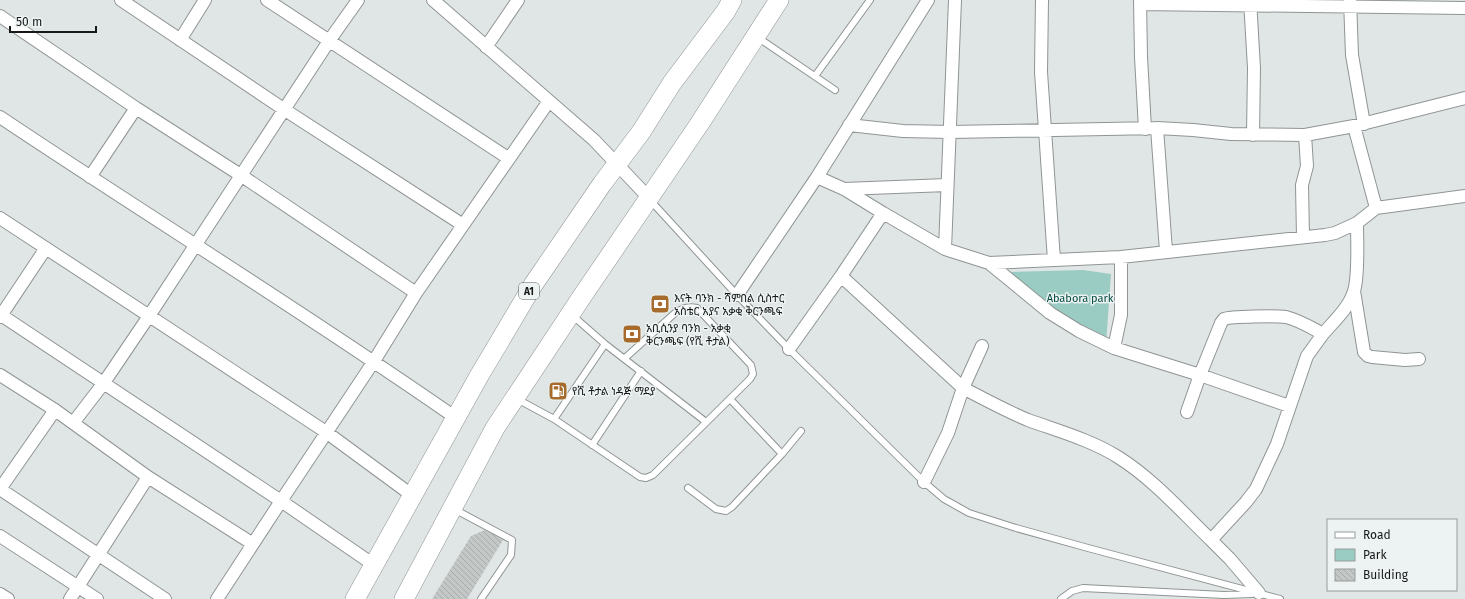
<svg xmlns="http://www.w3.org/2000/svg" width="1465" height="599" font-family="'Fira Sans','Noto Sans Ethiopic',sans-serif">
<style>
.green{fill:#9bccc4}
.building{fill:url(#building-back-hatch)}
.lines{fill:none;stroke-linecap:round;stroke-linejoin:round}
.service-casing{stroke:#8f9594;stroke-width:8}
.minor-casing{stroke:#8f9594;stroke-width:14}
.primary-casing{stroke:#8f9594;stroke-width:20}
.service{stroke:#fff;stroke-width:6}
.minor{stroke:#fff;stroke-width:12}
.primary{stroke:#fff;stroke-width:19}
.labels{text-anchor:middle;stroke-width:3;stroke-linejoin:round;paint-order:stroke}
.shield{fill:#edf3f2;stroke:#575a59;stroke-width:1}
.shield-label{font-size:10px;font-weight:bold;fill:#171918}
.poi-label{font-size:11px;fill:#171918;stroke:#edf3f2;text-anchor:start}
.park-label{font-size:11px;fill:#034942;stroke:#edf3f2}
</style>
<defs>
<pattern id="building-back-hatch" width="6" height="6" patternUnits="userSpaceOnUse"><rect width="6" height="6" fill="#c3c8c7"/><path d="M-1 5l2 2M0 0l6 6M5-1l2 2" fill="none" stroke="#a7abaa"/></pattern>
</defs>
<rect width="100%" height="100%" fill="#e0e6e5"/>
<path class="green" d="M1083,270L1111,274L1106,344L1084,334L1007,272Z"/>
<path class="building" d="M485,530L503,540L467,599H432L471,536Z"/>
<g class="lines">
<defs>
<path id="service" d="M757,37L835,90
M815,76L870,0
M650,200L737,295L789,349L924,482L944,499L969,513L1016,528L1088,548L1280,599
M573,316L605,344L706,422
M517,399L554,419L640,477L646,478L653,475L750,379L753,374L751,365L697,308C688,306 683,308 675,313L625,358
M730,399L782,454
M554,419L605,344
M592,445L641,371
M688,488L716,509L726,511L732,507L782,454L801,431
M454,509L512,540L511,555L481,599
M1061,599L1072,591L1083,588L1224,595L1252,594"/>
<path id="minor" d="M121,0L285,110L463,225
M267,0L508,158
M433,0L594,140L649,198
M1042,0L1041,72L1054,260
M1140,0L1141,57L1145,129
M1250,0L1254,68L1253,135
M1350,0L1352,55L1364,124
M1140,4L1465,8
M0,16L136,108L242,176L416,293
M180,40L205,0
M486,47L518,0
M0,117C151,218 307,314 456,418
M849,125L903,131L950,132L1157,128L1193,130L1231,134L1305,135L1354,126L1465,98
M1354,126L1376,208L1357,223
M1157,128L1166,251
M90,177L136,108
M817,177L844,189L883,213
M844,189L947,185
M1376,208L1465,196
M0,218L326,432L413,496
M1303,237L1302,185L1307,166L1305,135
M945,249L955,0
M989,263L1050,313L1079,331L1114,348L1200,375L1289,406
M841,276L963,388L948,433L924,482
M1354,291L1364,352L1368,356L1372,357L1405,360L1419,359
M737,295L817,177L928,0
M1,315L281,501L374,361L416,293L549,101
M0,317L46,248
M982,346L963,388C984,399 1006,411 1028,420C1058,431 1091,440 1118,457C1153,479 1181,511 1211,540
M1114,348L1121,315V257
M789,349L841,276L883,213L945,249L989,263L1121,257L1325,235L1335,233L1357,223C1357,241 1359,275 1354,291C1349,308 1334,321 1323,334C1312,328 1299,320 1286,317C1277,316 1231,316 1224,319L1221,323L1200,375L1187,412
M0,375L55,410L148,477L253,544
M55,410L0,489L165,599
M73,423L103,384L149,316L329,41L358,0
M0,536L97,599
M1259,593L1230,559L1211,540L1246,502L1256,489L1277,444L1307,356L1323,334
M0,594L8,599
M70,599L148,477
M217,599L281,501L374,565"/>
<path id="primary" d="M355,599L479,376L533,285L602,184L641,132L672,83L726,11L732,0
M404,599L495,428L581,298L700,123L779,0"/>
</defs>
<use href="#service" class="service-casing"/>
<use href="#minor" class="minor-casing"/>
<use href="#primary" class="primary-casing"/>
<use href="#service" class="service"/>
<use href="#minor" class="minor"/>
<use href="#primary" class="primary"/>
</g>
<defs>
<symbol id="bank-square" viewBox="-11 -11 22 22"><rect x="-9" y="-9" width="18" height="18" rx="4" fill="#a76b2e" stroke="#edf3f2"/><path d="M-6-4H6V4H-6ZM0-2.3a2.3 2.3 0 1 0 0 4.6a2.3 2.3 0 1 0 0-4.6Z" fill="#fff"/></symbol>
<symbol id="fuel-square" viewBox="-11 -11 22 22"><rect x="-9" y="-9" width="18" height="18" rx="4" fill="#a76b2e" stroke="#edf3f2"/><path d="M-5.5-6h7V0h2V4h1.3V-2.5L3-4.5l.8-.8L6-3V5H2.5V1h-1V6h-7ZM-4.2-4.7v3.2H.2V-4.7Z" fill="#fff"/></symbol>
</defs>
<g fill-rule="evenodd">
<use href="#bank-square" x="649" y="293" width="22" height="22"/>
<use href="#bank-square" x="621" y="323" width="22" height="22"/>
<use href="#fuel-square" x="547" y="380" width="22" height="22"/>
</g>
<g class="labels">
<rect class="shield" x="519" y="283" width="20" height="16" rx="3"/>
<g class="shield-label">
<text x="529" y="295">A1</text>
</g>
<g class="poi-label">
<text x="674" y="302">እናት ባንክ - ሻምበል ሲስተር<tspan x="674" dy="13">አስቴር አያና አቃቂ ቅርንጫፍ</tspan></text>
<text x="646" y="332">አቢሲንያ ባንክ - አቃቂ<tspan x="646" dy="13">ቅርንጫፍ (የሺ ቶታል)</tspan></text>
<text x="572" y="395">የሺ ቶታል ነዳጅ ማደያ</text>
</g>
<g class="park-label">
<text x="1080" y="302">Ababora park</text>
</g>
</g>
<rect x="1327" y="519" width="130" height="72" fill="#edf3f2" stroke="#979c9b"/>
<rect x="1335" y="532" width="20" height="6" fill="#ffffff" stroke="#979c9b"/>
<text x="1363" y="539" font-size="12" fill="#171918">Road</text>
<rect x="1335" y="549" width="20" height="12" fill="#9bccc4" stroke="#979c9b"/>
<text x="1363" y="559" font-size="12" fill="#171918">Park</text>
<rect x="1335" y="569" width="20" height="12" fill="url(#building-back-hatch)" stroke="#979c9b"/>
<text x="1363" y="579" font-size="12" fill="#171918">Building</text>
<path d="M10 26v6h86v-6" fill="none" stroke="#171918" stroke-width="2"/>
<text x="16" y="26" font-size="12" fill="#171918" stroke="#edf3f2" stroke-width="3" paint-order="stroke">50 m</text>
</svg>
